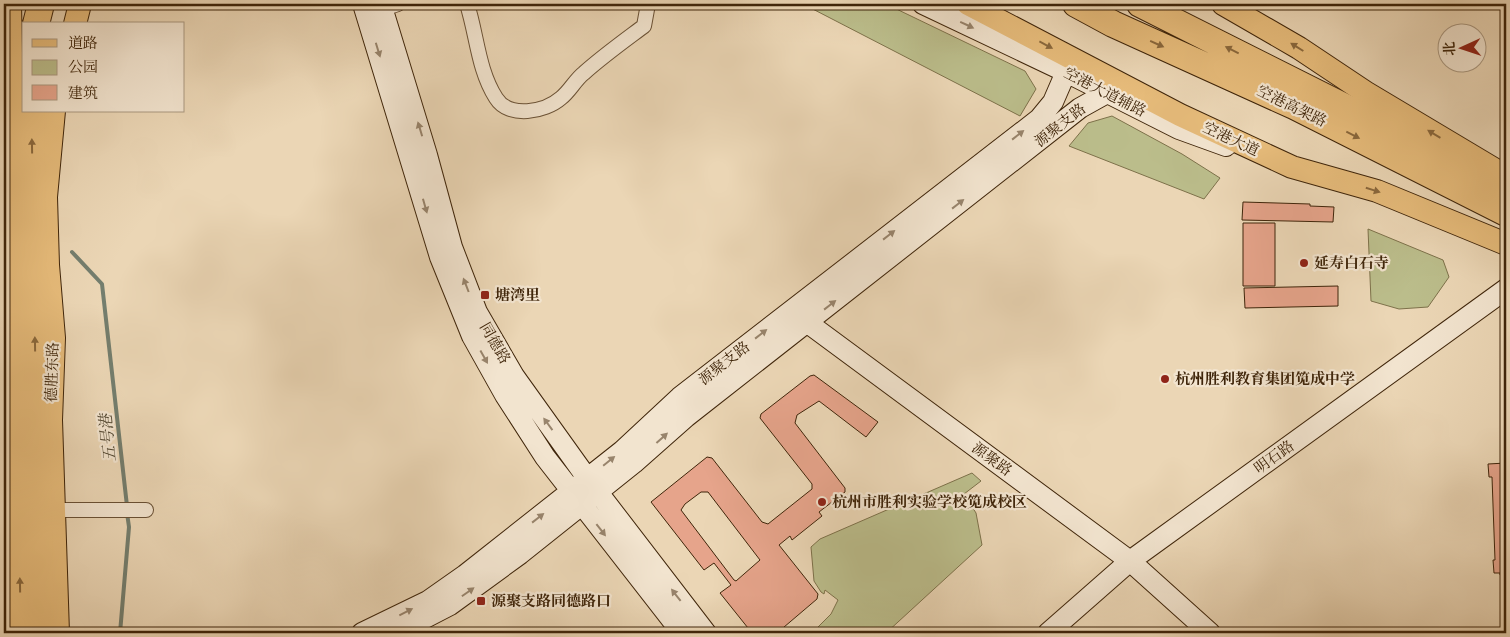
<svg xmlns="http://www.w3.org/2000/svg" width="1510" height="637" font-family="'IM FELL English','Noto Serif SC',serif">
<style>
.green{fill:#bbbd8b;stroke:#7d714a}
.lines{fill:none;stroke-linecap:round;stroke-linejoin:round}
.stream{stroke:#747e6e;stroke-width:4}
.building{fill:#e6a48b;stroke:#3f250a;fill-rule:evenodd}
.street-casing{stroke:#6a5135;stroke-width:16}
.secondary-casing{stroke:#3f250a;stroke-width:22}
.primary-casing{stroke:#3f250a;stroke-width:24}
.highway-casing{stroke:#3f250a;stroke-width:28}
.street{stroke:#f2e4cf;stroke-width:14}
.secondary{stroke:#f2e4cf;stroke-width:20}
.primary{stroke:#e6bb7a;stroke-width:22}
.highway{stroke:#e6bb7a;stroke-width:26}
.oneway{fill:#98846c}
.oneway2{fill:#8a683c}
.poi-dot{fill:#8f2418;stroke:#f2e4cf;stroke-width:2}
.labels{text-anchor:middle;stroke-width:4.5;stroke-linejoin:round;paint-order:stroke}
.street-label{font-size:15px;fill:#3f250a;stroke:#f2e4cf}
.poi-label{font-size:15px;font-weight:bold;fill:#3f250a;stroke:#f2e4cf;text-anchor:start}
.water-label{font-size:16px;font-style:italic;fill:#554a34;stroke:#f2e4cf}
</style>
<rect width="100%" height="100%" fill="#ebd6b5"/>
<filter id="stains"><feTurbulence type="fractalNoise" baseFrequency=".004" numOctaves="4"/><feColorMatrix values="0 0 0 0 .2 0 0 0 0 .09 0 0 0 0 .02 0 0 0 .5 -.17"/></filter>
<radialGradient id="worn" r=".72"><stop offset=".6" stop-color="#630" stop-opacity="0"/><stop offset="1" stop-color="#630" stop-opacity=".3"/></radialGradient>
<path class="green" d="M803,4H886L1025,71L1036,89L1020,116Z
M1112,116L1182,154L1220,178L1204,199L1069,146L1088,123Z
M1368,229L1443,260L1449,277L1428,307L1399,309L1371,301Z
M972,473L981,481L964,494L976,513L982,545L886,633H821L818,627L831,614L838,600L825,590L824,594L821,592L814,581L811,547L820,539Z"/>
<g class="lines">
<path class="stream" d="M72,252L102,284L127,506
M120,633L129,527L127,513"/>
</g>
<path class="building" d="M1243,202L1310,204V206L1334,207L1333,222L1242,220Z
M1243,223H1275V286H1243Z
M1338,286V306L1245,308L1244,288Z
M814,375L878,422L866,437L819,401L797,415L795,423L845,488V492L819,512L822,516L792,540L790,536L779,545L818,594L817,599L777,633H752L720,593L731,585L714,563L704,570L651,502L707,457L712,458L762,522L768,524L812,489V484L760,418L761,414L810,376ZM701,492H708L760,560L736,581L734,580L681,510L685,504Z
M1506,463V574L1500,575V573H1494L1493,560H1495L1492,477H1489L1488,464Z"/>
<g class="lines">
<defs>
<path id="street" d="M467,4C477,35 478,70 496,98C509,119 545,112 561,98C570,91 575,80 584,73C603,56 624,41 644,26L648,4
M383,9L398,4
M54,510H146"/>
<path id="secondary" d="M363,4L440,257L472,336L505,395L545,457L682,633
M381,4L427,155L452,247L477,312L514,376L587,478L706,633
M923,4L1066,72L1179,129L1226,146
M797,315L1130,561L1210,633
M362,633L428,601L465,575L622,451L680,397L1039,119L1053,102L1066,72
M396,633L450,605L520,554L634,463L686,417L1080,108L1107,93
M1048,633L1130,561L1506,289"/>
<path id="primary" d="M968,4L1180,115L1292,167L1377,191L1506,244
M1223,4L1299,48L1365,92L1499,172
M75,24L80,4
M54,111L46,197L48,265L54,338L51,420L58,633"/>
<path id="highway" d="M8,4L21,633
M1076,4L1113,24L1294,106L1506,213
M1140,4L1506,188
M36,24L41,4
M31,111L41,633"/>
</defs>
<use href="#street" class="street-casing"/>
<use href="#secondary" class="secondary-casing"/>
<use href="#primary" class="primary-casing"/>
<use href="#highway" class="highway-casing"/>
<use href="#street" class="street"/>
<use href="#secondary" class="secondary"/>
<use href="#primary" class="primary"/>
<use href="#highway" class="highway"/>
</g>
<defs><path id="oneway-solid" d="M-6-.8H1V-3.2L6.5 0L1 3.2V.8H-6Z" transform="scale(1.25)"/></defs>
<g class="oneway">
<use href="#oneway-solid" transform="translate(967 25) rotate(25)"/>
<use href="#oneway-solid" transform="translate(378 50) rotate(73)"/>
<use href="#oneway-solid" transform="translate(420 129) rotate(-107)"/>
<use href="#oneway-solid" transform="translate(1018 135) rotate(-38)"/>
<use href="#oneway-solid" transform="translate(958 204) rotate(-38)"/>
<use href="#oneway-solid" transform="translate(425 206) rotate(74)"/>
<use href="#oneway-solid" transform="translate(889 235) rotate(-38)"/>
<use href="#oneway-solid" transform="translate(466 285) rotate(-111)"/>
<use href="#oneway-solid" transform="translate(830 305) rotate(-38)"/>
<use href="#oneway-solid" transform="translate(761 334) rotate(-38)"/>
<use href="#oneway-solid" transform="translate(484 357) rotate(61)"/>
<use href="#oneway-solid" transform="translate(548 424) rotate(-126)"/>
<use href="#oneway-solid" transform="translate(662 438) rotate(-42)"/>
<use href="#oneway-solid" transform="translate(609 461) rotate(-39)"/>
<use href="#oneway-solid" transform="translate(538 518) rotate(-38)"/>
<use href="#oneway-solid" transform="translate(601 530) rotate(52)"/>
<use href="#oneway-solid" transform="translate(468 592) rotate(-35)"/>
<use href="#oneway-solid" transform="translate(676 595) rotate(-128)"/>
<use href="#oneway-solid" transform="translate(406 612) rotate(-27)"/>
</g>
<g class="oneway2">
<use href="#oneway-solid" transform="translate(1157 44) rotate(24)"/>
<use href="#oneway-solid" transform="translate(1046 45) rotate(28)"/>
<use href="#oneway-solid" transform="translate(1297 47) rotate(-148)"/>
<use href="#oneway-solid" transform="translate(1232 50) rotate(-153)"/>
<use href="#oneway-solid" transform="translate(1434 134) rotate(-149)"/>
<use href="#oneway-solid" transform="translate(1353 135) rotate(27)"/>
<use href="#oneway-solid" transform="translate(32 146) rotate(-91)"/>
<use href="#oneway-solid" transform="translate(1373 190) rotate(17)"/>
<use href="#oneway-solid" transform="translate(35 344) rotate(-91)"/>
<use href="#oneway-solid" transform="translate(20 585) rotate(-91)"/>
</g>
<g class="poi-dot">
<circle cx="1304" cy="263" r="5"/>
<rect x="480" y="290" width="10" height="10" rx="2.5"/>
<circle cx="1165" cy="379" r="5"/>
<circle cx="822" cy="502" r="5"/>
<rect x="476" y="596" width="10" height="10" rx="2.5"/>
</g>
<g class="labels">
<g class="street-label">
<text transform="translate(1105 92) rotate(27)" y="5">空港大道辅路</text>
<text transform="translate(1292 106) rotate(26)" y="5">空港高架路</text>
<text transform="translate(1060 125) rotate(-38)" y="5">源聚支路</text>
<text transform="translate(1231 139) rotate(25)" y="5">空港大道</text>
<text transform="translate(495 343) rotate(60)" y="5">同德路</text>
<text transform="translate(724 363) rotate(-38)" y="5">源聚支路</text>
<text transform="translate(52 372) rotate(-88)" y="5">德胜东路</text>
<text transform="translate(1274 457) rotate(-36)" y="5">明石路</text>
<text transform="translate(992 459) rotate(36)" y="5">源聚路</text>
</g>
<g class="poi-label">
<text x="1314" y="268">延寿白石寺</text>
<text x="495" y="300">塘湾里</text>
<text x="1175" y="384">杭州胜利教育集团笕成中学</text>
<text x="832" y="507">杭州市胜利实验学校笕成校区</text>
<text x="491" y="606">源聚支路同德路口</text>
</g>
<g class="water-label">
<text transform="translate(107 438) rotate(-96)" y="6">五号港</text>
</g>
</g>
<rect width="1510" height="637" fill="none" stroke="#ebd6b5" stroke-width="20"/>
<rect x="5" y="5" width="1500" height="627" fill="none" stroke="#3f250a" stroke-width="2.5"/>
<rect x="10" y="10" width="1490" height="617" fill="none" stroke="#3f250a"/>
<rect x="22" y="22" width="162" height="90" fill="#f2e4cf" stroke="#aa9880"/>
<rect x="32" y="39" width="25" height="8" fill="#e6bb7a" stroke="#aa9880"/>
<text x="68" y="48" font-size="15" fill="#3f250a">道路</text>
<rect x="32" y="60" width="25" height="15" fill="#bbbd8b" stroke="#aa9880"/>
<text x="68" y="72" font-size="15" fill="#3f250a">公园</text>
<rect x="32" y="85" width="25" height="15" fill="#e6a48b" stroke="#aa9880"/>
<text x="68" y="98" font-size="15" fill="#3f250a">建筑</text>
<g transform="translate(1462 48) rotate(267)"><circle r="24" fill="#f2e4cf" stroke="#aa9880"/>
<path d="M0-4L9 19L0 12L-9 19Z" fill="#8f2418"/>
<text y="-8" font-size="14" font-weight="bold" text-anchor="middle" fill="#3f250a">北</text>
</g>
<rect width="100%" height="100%" filter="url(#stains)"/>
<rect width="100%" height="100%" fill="url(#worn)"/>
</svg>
